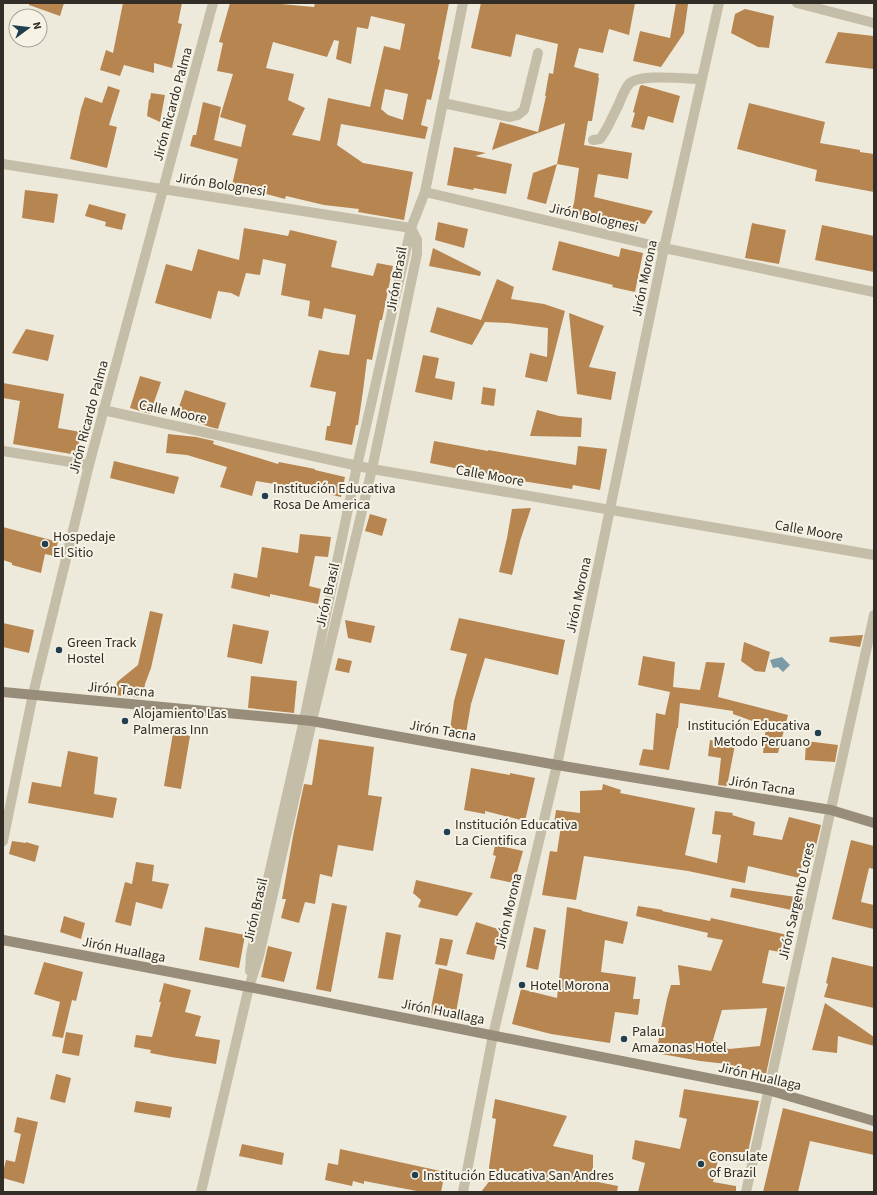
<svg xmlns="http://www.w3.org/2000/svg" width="877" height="1195" font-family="'Source Sans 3',sans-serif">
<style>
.water{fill:#7d9aa7}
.building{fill:#b78550;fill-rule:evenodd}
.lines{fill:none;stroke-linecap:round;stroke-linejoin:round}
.street{stroke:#c4bda8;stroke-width:10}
.secondary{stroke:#988d7a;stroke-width:10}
.poi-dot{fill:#223f4f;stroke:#f6f3e6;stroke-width:1.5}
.labels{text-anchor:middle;stroke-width:4;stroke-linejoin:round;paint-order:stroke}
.street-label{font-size:14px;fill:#322e27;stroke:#f6f3e6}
.poi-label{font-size:14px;fill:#322e27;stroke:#f6f3e6;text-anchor:start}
</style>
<rect width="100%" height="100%" fill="#eeeadb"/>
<path class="water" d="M782,657L790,665L783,672L778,667L773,668L770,660Z"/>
<path class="building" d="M29,3H64L60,16L29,5Z
M123,3H182L178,23L182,24L172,68L154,63V73L124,65L120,76L100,70L106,50L113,53Z
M230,3H281V4L314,7L315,3H449L438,59L440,60L431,100L427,99L421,125L428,127L425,139L341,124L337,145L363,163L413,172L404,220L358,212L359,209L324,205L286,196L285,199L232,185L238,159L190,146L193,135H196L203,102L221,107L214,140L241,147L246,125L220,117L233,74L217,71L223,43L219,42ZM371,16L405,24L400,50L384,46L370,107L328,98L320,141L292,135L305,108L288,100L294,74L266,68L273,42L327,57L334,40L339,41L336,59L351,64L357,27L368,29ZM385,89L408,94L403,120L388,115L381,109Z
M481,3H635L629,35L609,29L603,53L579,48L574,67L599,74L598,77L599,78L592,121H588L584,145L632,153L628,179L598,174L594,197L653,211L645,224L585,213L584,216L571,212L574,203L579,168L557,164L565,123L492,150L500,122L538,132L546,96H545L549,73L553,74L558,44L516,34L511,57L471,48Z
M676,3L688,4L684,33L661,67L633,61L640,31L670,38Z
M745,9L774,16L769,48L758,47L731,33L735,14Z
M838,32L874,36V69L825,63Z
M642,85L680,96L673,123L648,116L644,130L631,127L635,113L633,112L640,86Z
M108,86L120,90L109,125L117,127L107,168L70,159L81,109L85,97L102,103Z
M151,93L165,95L160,122L147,116L149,99L150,100Z
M749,103L825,122L820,143L860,150V152L874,154V192L815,181L817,170L737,149Z
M454,147L486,153L475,156L512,164L506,194L474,188L473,190L447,185Z
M557,164L546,204L527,199L533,173Z
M25,190L58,194L54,223L22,218Z
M89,204L126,214L122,230L105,226L106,222L85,216Z
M438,222L468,229L464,248L435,240Z
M752,223L786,230L779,264L745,258Z
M822,225L874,236V272L815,260Z
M244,228L288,236L290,230L337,241L331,267L373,276L377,263L393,266L382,320H380L372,360L367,359L363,391L358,425H356L352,445L325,440L327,426H330L336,392L310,387L319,350L333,353L349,355L356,315L324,308L322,319L308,316L310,301L281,295L286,264L263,259L260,275L246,273L239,297L231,293L218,291L211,319L155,303L166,264L192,271L198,249L239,260Z
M559,241L619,257L621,248L643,253L635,292L612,287L613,285L552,270Z
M433,248L481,272L480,276L429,266Z
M497,279L514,287L511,299L544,304L565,311L547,382L525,377L530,353L547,357L548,328L508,323L485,322L472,345L430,332L437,307L481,320Z
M569,313L604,326L589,367L616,372L611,400L577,394Z
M26,329L54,335L48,361L12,353Z
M423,355L439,358L435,378L455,382L452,400L415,392Z
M140,376L161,382L150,414L130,408Z
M3,383L64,394L58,428L81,432L77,455L13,444L20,401L3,398Z
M483,387L496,389L494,406L481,404Z
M185,390L226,403L218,429L210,427L176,415Z
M537,410L559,416L582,418L581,437L530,436Z
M168,434L196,437L214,441L213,444L278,464L279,462L315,469V470L345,477L341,497L306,489L256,481L252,496L220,487L227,467L187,455L166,453Z
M434,441L488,451V450L576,465L578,446L607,449L600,490L573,485L572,489L516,480L469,470V471L430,463Z
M114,461L179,477L174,494L110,478Z
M531,508L520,541L512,575L499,572L507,538L512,509Z
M370,514L387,519L382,536L365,531Z
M3,527L58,542L54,556L45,554L41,573L12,565V563L3,560Z
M300,534L331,537L328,557L315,556L309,586L321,589L318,604L270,594V597L231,588L234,573L257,578L262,547L298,553Z
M150,611L163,614L151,668L145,684L143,698L115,695L117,682L138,665Z
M459,618L565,640L558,675L485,658L471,704L465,739L449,737L454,701L467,654L450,650Z
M345,620L375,626L371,643L348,638Z
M3,623L34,630L29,653L3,647Z
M233,624L269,631L262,664L227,657Z
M863,635L860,647L829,642L830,637Z
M744,642L770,652L765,672L755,671L741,661Z
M643,656L675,662L673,687L700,690L706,662L725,663L718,697L788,715L778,753H763L766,726L733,714V711L680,703L678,728H677L669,770L639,765L643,749L653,750L656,713L665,715L670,692L638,685Z
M338,658L352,661L349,673L335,670Z
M251,676L297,681L294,713L248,708Z
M173,733L190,736L181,789L164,786Z
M319,739L374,747L368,795L382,797L373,851L338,845L332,877L320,874L315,904L305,902L299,923L281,918L286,899H282L293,836L304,784L312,785Z
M710,740L735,745L727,786L718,785L721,758L708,756Z
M806,741L838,745L835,762L805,760Z
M68,751L98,757L94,794L117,798L113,818L28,803L32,782L61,787Z
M471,768L510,775V773L535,778L525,821L485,811V814L464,810Z
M603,784L621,790L620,793L695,808L685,855L717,863L721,835L712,834L715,811L733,813L732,815L755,822L753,835L782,840L789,817L821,825L813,858L804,856L799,878L748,866L745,883L688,871L584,856L576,900L542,895L550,851L557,852L561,826L554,824L556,810L580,813V791L602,790Z
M851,840L874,846V869L869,868L861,902L874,905V929L832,919Z
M12,841L26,843V842L39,846L35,862L9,854Z
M495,845L523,851L514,883L490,878L496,856L493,855Z
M136,862L154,865L152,881L169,884L162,909L136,902L131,926L115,922L125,882L132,884Z
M416,880L473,893L457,916L418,907L421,900L413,893Z
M732,888L804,898L801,912L730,897Z
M332,903L347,906L331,992L316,989Z
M638,906L663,910L662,911L710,921L711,918L792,936L785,953L769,950L762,983L785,987L766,1074L727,1064L700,1061L656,1053L667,999L671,985H680L678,965L711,971L723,940L707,937L708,933L636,916ZM767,1008L760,1046L729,1049L713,1040L722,1010Z
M567,907L582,910V911L628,922L623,944L605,940L601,972L636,977L633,999H640L638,1015L615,1012L610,1043L551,1034L512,1024L521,989L557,998Z
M64,916L85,923L81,939L60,932Z
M476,922L501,930L494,960L466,954Z
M205,927L245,935L239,968L199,960Z
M534,927L546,930L538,970L526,967Z
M386,932L401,935L393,980L378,978Z
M440,938L453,940L447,966L435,964Z
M268,946L292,952L284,982L261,977Z
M832,957L874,967V1008L824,997L828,984L826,983Z
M44,962L83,972L76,1001L72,1000L63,1038L52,1036L60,1002L34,994Z
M439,968L463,974L455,1018L430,1013Z
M164,983L191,990L185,1012L201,1016L195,1036L220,1040L216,1064L171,1057L150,1053L151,1050L134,1047L136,1035L152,1037L161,1002H159Z
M825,1003L874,1037V1046L838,1036L837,1053L812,1050Z
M66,1032L83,1035L79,1056L62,1053Z
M56,1074L71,1078L65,1103L50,1099Z
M684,1089L759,1101L746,1161L719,1155L713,1182L736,1186V1192H638L645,1163L632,1159L635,1140L680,1149L687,1119L679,1117Z
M495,1099L567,1116L553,1146L593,1155V1181L618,1186L617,1192H481L491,1179L489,1167L496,1119L492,1118Z
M136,1101L172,1107L170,1118L134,1112Z
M783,1108L874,1132V1155L810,1141L798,1192H763Z
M17,1117L38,1122L24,1184L3,1178V1172L6,1160L15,1162L21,1134L14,1132Z
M242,1144L284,1153L282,1165L239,1156Z
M340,1149L445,1172L441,1192H422L364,1181V1184L353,1181L352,1186L325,1180L328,1163L338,1165Z"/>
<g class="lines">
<path class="street" d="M797,3L874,23
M443,103L510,117L518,115L524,110L538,53
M593,140L600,139C608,129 612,117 618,106C621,99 624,90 629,84C638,73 687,79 702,79
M3,164L411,228L357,466L304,720L251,954L250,971
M425,192L664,248L874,292
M103,410L372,469L874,555
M3,451L89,465
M3,841L33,694L89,465L213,3
M201,1192L249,987L259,956L312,721L372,469L417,254V240L411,228L425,192L463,3
M463,1192L493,1035L557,765L664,248L719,3
M746,1192L874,615"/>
<path class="secondary" d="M3,692L312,721L557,765L831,810L874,823
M3,940L249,987L768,1090L874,1121"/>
</g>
<g class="poi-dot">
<circle cx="265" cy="496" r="4"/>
<circle cx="45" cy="544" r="4"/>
<circle cx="59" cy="650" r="4"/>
<circle cx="125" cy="721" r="4"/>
<circle cx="818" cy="733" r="4"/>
<circle cx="447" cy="832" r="4"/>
<circle cx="522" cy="985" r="4"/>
<circle cx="624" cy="1039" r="4"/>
<circle cx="701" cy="1164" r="4"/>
<circle cx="415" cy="1175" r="4"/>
</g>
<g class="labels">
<g class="street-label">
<text transform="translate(172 104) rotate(-75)" y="5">Jirón Ricardo Palma</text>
<text transform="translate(221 184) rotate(9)" y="5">Jirón Bolognesi</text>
<text transform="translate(594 217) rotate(13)" y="5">Jirón Bolognesi</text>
<text transform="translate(644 278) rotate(-78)" y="5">Jirón Morona</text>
<text transform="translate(396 279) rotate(-80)" y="5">Jirón Brasil</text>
<text transform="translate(173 411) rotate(12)" y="5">Calle Moore</text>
<text transform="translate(88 417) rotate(-75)" y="5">Jirón Ricardo Palma</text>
<text transform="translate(490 475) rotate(10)" y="5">Calle Moore</text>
<text transform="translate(809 530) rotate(10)" y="5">Calle Moore</text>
<text transform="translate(327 595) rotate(-77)" y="5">Jirón Brasil</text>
<text transform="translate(578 595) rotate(-78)" y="5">Jirón Morona</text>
<text transform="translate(121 689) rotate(5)" y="5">Jirón Tacna</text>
<text transform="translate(443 730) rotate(10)" y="5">Jirón Tacna</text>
<text transform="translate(762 785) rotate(9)" y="5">Jirón Tacna</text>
<text transform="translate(796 901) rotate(-77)" y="5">Jirón Sargento Lores</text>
<text transform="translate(255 910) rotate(-77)" y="5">Jirón Brasil</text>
<text transform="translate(508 911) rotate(-77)" y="5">Jirón Morona</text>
<text transform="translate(124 949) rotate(11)" y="5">Jirón Huallaga</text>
<text transform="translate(443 1011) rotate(11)" y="5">Jirón Huallaga</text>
<text transform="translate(760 1076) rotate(13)" y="5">Jirón Huallaga</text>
</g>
<g class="poi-label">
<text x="273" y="493">Institución Educativa<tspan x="273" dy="16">Rosa De America</tspan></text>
<text x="53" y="541">Hospedaje<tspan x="53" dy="16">El Sitio</tspan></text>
<text x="67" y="647">Green Track<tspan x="67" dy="16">Hostel</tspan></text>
<text x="133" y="718">Alojamiento Las<tspan x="133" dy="16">Palmeras Inn</tspan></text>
<text x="810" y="730" text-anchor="end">Institución Educativa<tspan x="810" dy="16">Metodo Peruano</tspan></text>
<text x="455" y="829">Institución Educativa<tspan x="455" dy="16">La Cientifica</tspan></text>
<text x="530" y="990">Hotel Morona</text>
<text x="632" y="1036">Palau<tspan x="632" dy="16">Amazonas Hotel</tspan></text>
<text x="709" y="1161">Consulate<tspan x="709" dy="16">of Brazil</tspan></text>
<text x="423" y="1180">Institución Educativa San Andres</text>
</g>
</g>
<rect width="877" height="1195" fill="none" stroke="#322e27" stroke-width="8"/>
<g transform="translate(28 28) rotate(75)"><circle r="19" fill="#f6f3e6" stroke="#a8a49a"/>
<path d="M0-3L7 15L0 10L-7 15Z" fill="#223f4f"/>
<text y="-6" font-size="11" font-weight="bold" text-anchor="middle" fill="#322e27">N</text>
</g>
</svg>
